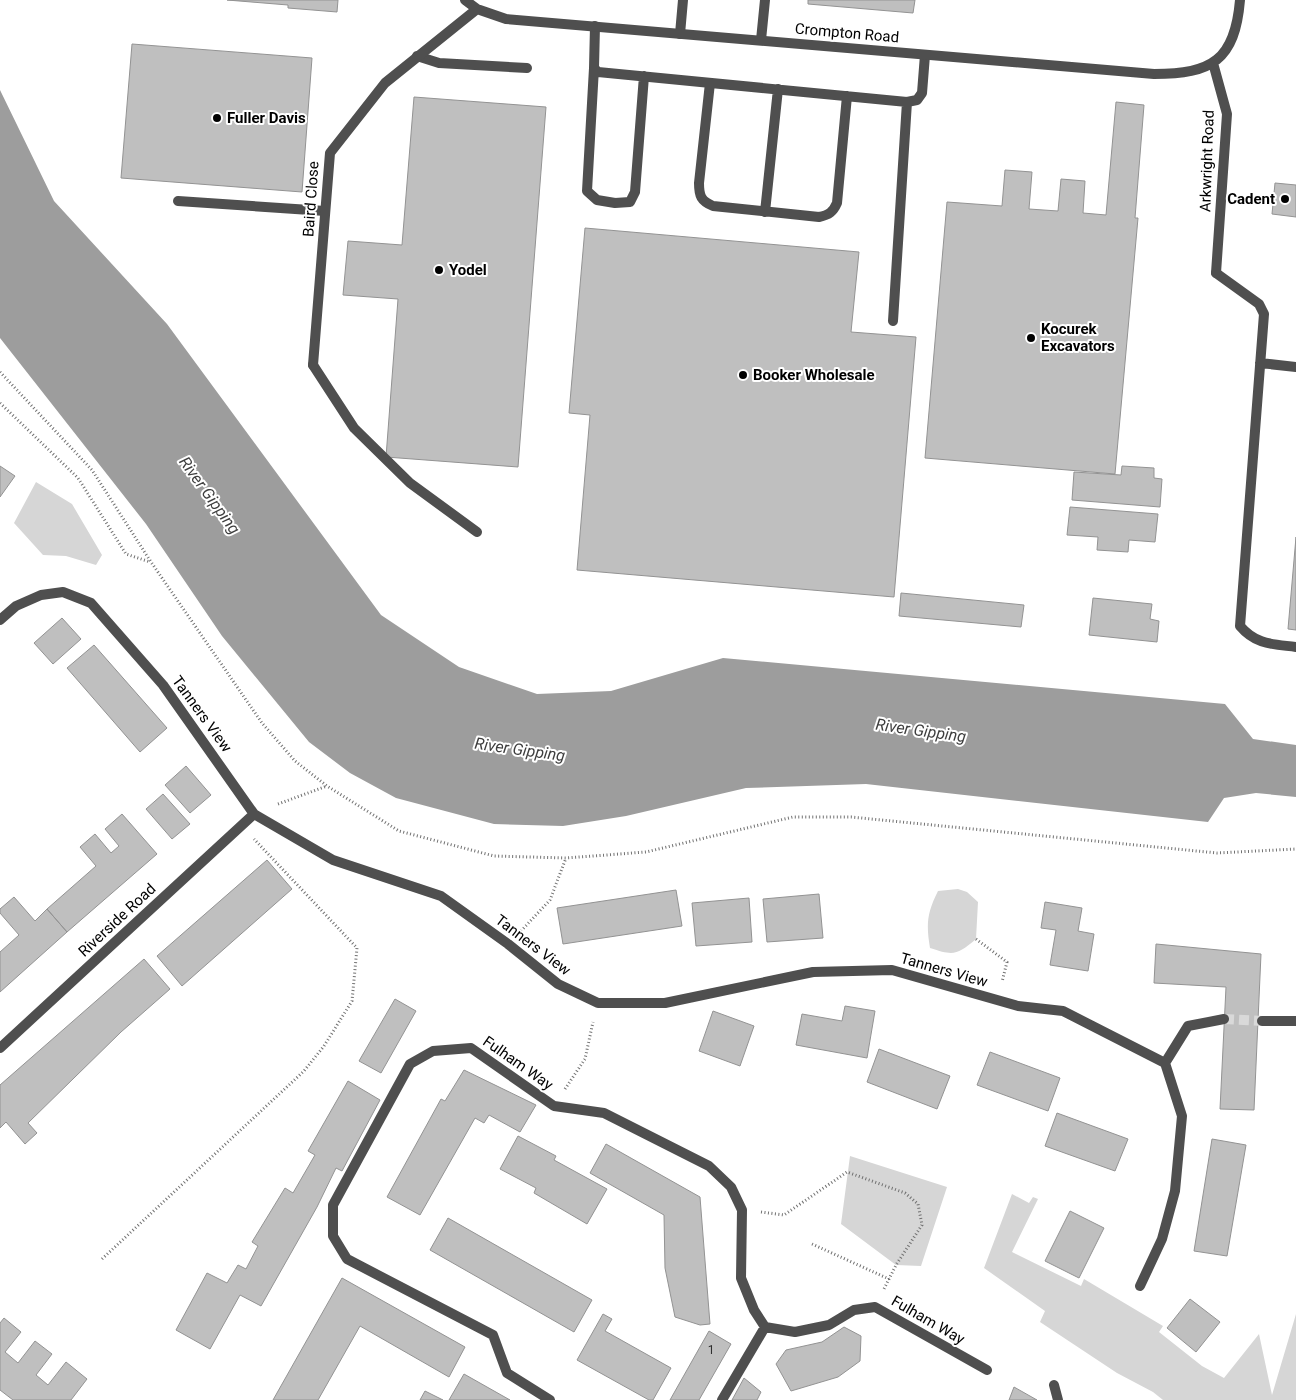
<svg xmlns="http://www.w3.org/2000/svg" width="1296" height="1400" font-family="Roboto,sans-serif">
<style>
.green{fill:#d6d6d6}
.water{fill:#9d9d9d}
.building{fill:#bfbfbf;stroke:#939393}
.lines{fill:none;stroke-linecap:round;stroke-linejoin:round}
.minor-tunnel{stroke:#d9d9d9;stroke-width:10;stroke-dasharray:10 5;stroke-linecap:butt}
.path{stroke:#717171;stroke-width:3;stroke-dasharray:1 2.5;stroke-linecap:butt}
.service{stroke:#4f4f4f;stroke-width:10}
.minor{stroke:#4f4f4f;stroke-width:10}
.poi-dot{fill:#000;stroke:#fff;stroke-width:2}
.labels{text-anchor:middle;stroke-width:4;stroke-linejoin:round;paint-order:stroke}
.number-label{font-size:12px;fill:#303030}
.street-label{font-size:15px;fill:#000;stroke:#fff}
.poi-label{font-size:15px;font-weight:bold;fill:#000;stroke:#fff;text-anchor:start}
.water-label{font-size:16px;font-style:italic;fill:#3e3e3e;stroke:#fff}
</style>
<rect width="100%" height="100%" fill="#fff"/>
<path class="green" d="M36,482L72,504L102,555L96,565L66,556L43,555L14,523Z
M958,889L967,892L978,902L976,939C957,955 954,956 930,948C926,924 927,913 938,891Z
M850,1156L947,1187L921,1266L896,1265L841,1224Z
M1012,1194L1029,1203L1033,1197L1038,1199L1012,1252L1081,1286L1084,1279L1163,1326L1159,1332L1202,1366L1224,1378L1259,1334L1272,1395L1296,1314V1400H1163L1153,1392L1117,1373L1040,1322L1045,1311L984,1268Z"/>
<path class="water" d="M0,90L54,201L167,324L381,615L459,667L537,694L611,691L723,658L1225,704L1253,739L1296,745V797L1256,793L1224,798L1208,822L866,784L746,788L626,816L563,826L494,824L396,798L350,773L309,742L222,636L146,524L0,338Z"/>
<path class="building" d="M227,0H338L337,12L288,8V5Z
M808,0H915L913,13L808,4Z
M132,44L312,58L302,192L121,178Z
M414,97L546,107L518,467L386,457L398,299L343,295L348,241L402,245Z
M1116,102L1144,105L1135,218H1138L1115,474L925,458L947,202L1002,206L1005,170L1032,172L1029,209L1058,211L1061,179L1085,181L1083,213L1106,215Z
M1275,183L1296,185V217L1272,214Z
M585,228L859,252L851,332L916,337L894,597L577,570L590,415L569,413Z
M0,466L15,476L0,497Z
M1122,466L1154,468V478L1162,479L1160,507L1072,500L1074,472L1121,475Z
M1070,507L1158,514L1155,542L1129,540L1128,552L1097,550L1098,537L1067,535Z
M1296,537V630L1288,629Z
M901,593L1024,605L1021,627L899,616Z
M1093,598L1152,604L1150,619L1159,621L1157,642L1089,635Z
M62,618L81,639L53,664L34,643Z
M94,645L167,728L140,752L67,668Z
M186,766L211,795L190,813L165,785Z
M163,794L190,824L172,839L146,809Z
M122,814L157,854L67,932L47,909L96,866L80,847L95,834L111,853L119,846L105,829Z
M267,860L292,889L182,986L157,956Z
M676,890L682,926L563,944L557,908Z
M819,894L823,938L767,942L763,899Z
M14,897L35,921L47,909L67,932L0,992V952L19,935L0,913V909Z
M749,898L752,942L696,946L692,903Z
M1045,902L1082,908L1078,931L1094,934L1088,971L1050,965L1056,930L1041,928Z
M1156,944L1261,954L1254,1110L1220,1109L1226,987L1154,983Z
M144,959L170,989L121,1032L28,1123L37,1133L25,1144L6,1122L0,1128V1085Z
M395,999L416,1011L381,1073L359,1061Z
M845,1006L875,1011L867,1058L796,1045L802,1014L842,1021Z
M713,1011L754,1026L740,1066L699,1051Z
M879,1049L950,1076L937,1109L867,1082Z
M990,1052L1060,1078L1048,1111L977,1085Z
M464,1070L536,1105L520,1132L489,1115L484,1123L475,1118L420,1215L387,1197L441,1099L445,1101Z
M348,1081L380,1100L342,1171L336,1168L317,1207L261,1306L240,1295L210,1349L176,1330L207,1273L227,1283L238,1265L246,1269L258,1246L252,1242L285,1188L293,1193L315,1155L308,1151Z
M1057,1113L1128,1139L1115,1171L1045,1146Z
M518,1136L556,1156L554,1160L607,1189L587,1224L534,1193L536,1188L500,1169Z
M1212,1139L1246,1145L1227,1256L1194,1251Z
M606,1144L700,1197L710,1324L700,1325L675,1317L665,1268L664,1215L590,1173Z
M1070,1211L1104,1228L1079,1278L1045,1261Z
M448,1218L592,1300L574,1332L430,1250Z
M342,1278L465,1347L449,1377L360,1326L318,1400H273Z
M1190,1299L1220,1322L1196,1352L1167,1328Z
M603,1314L612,1319L605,1331L671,1368L653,1400H649L577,1360Z
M4,1318L21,1332L5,1352L18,1363L35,1341L52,1354L36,1375L48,1385L66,1362L87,1379L71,1400H13L0,1390V1323Z
M844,1327L861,1336L860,1361L838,1377L791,1391L776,1364L786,1350L822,1342Z
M709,1331L731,1344L699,1400H670Z
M464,1374L510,1400H449Z
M744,1378L761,1392L757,1400H732Z
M1014,1387L1037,1400H1009Z
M425,1391L443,1400H420Z"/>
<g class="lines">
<path class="minor-tunnel" d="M1224,1019L1262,1021"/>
<path class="path" d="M0,372L92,470L151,562L262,723L295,761L327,786L399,831L494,856L566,858L646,852L793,817H851L1217,853L1296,849
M0,403L78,478L126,554L150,562
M278,804L327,786
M521,931L550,900L566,858
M976,939L1007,962L1002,982
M565,1089L585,1059L593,1022
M761,1212L784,1215L847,1172L905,1193L918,1204L922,1225L896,1265L883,1291
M812,1244L889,1279
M102,1259L304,1071L324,1046L352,1001L357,948L254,839"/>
<path class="service" d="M595,26L594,68L598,72L907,102L917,100L922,93L925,55
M680,34L683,0
M761,40L765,0
M417,56L439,63L527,68
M594,68L587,191L597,200L615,203L630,202L635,192L644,76
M710,83L699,183C699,196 701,201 713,206L819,217C829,215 833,212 837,203L847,96
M178,201L325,211
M765,212L778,89
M1216,273L1259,304L1264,314L1240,626C1256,645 1273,644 1296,647
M893,321L907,102
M1260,363L1296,367
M313,365L354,428L410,483L477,532"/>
<path class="minor" d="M465,0L477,9L506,19L1154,74C1212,74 1235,60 1240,0
M1213,63L1227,114L1216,273
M313,365L330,153L385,83L477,9
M0,620L16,606L41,595L63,592L91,603L163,685L254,814L333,860L441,896L508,944L558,984L598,1003H665L813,972L892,970L1018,1006L1063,1011L1165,1063L1182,1116L1175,1191L1162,1239L1140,1286
M1262,1021H1296
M0,1048L254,814
M1165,1063L1188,1026L1224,1019
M1054,1385L1058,1400
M550,1400L507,1373L493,1335L347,1259L333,1236V1205L410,1064L433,1051L471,1048L554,1106L604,1113L709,1166L731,1187L742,1210L741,1278L754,1310L765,1327L795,1332L829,1325L854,1310L875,1307L987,1370
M722,1400L765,1327"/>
</g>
<g class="poi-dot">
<circle cx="217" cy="118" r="5"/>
<circle cx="1285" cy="199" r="5"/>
<circle cx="439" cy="270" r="5"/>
<circle cx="1031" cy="338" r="5"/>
<circle cx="743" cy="375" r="5"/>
</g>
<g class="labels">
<g class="number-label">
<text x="711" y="1354">1</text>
</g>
<g class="street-label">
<text transform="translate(847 33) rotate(5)" y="5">Crompton Road</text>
<text transform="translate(1207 161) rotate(-88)" y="5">Arkwright Road</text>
<text transform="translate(311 199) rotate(-86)" y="5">Baird Close</text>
<text transform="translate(202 714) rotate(54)" y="5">Tanners View</text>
<text transform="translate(117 920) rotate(-43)" y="5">Riverside Road</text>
<text transform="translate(533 945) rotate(37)" y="5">Tanners View</text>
<text transform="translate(944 970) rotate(16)" y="5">Tanners View</text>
<text transform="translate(518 1063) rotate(35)" y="5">Fulham Way</text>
<text transform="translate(928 1320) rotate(30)" y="5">Fulham Way</text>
</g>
<g class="poi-label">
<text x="227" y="123">Fuller Davis</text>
<text x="1275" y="204" text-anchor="end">Cadent</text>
<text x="449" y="275">Yodel</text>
<text x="1041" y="334">Kocurek<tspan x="1041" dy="17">Excavators</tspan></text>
<text x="753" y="380">Booker Wholesale</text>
</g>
<g class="water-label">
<text transform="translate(210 495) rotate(54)" y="6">River Gipping</text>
<text transform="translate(921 730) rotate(8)" y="6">River Gipping</text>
<text transform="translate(520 749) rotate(8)" y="6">River Gipping</text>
</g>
</g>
</svg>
